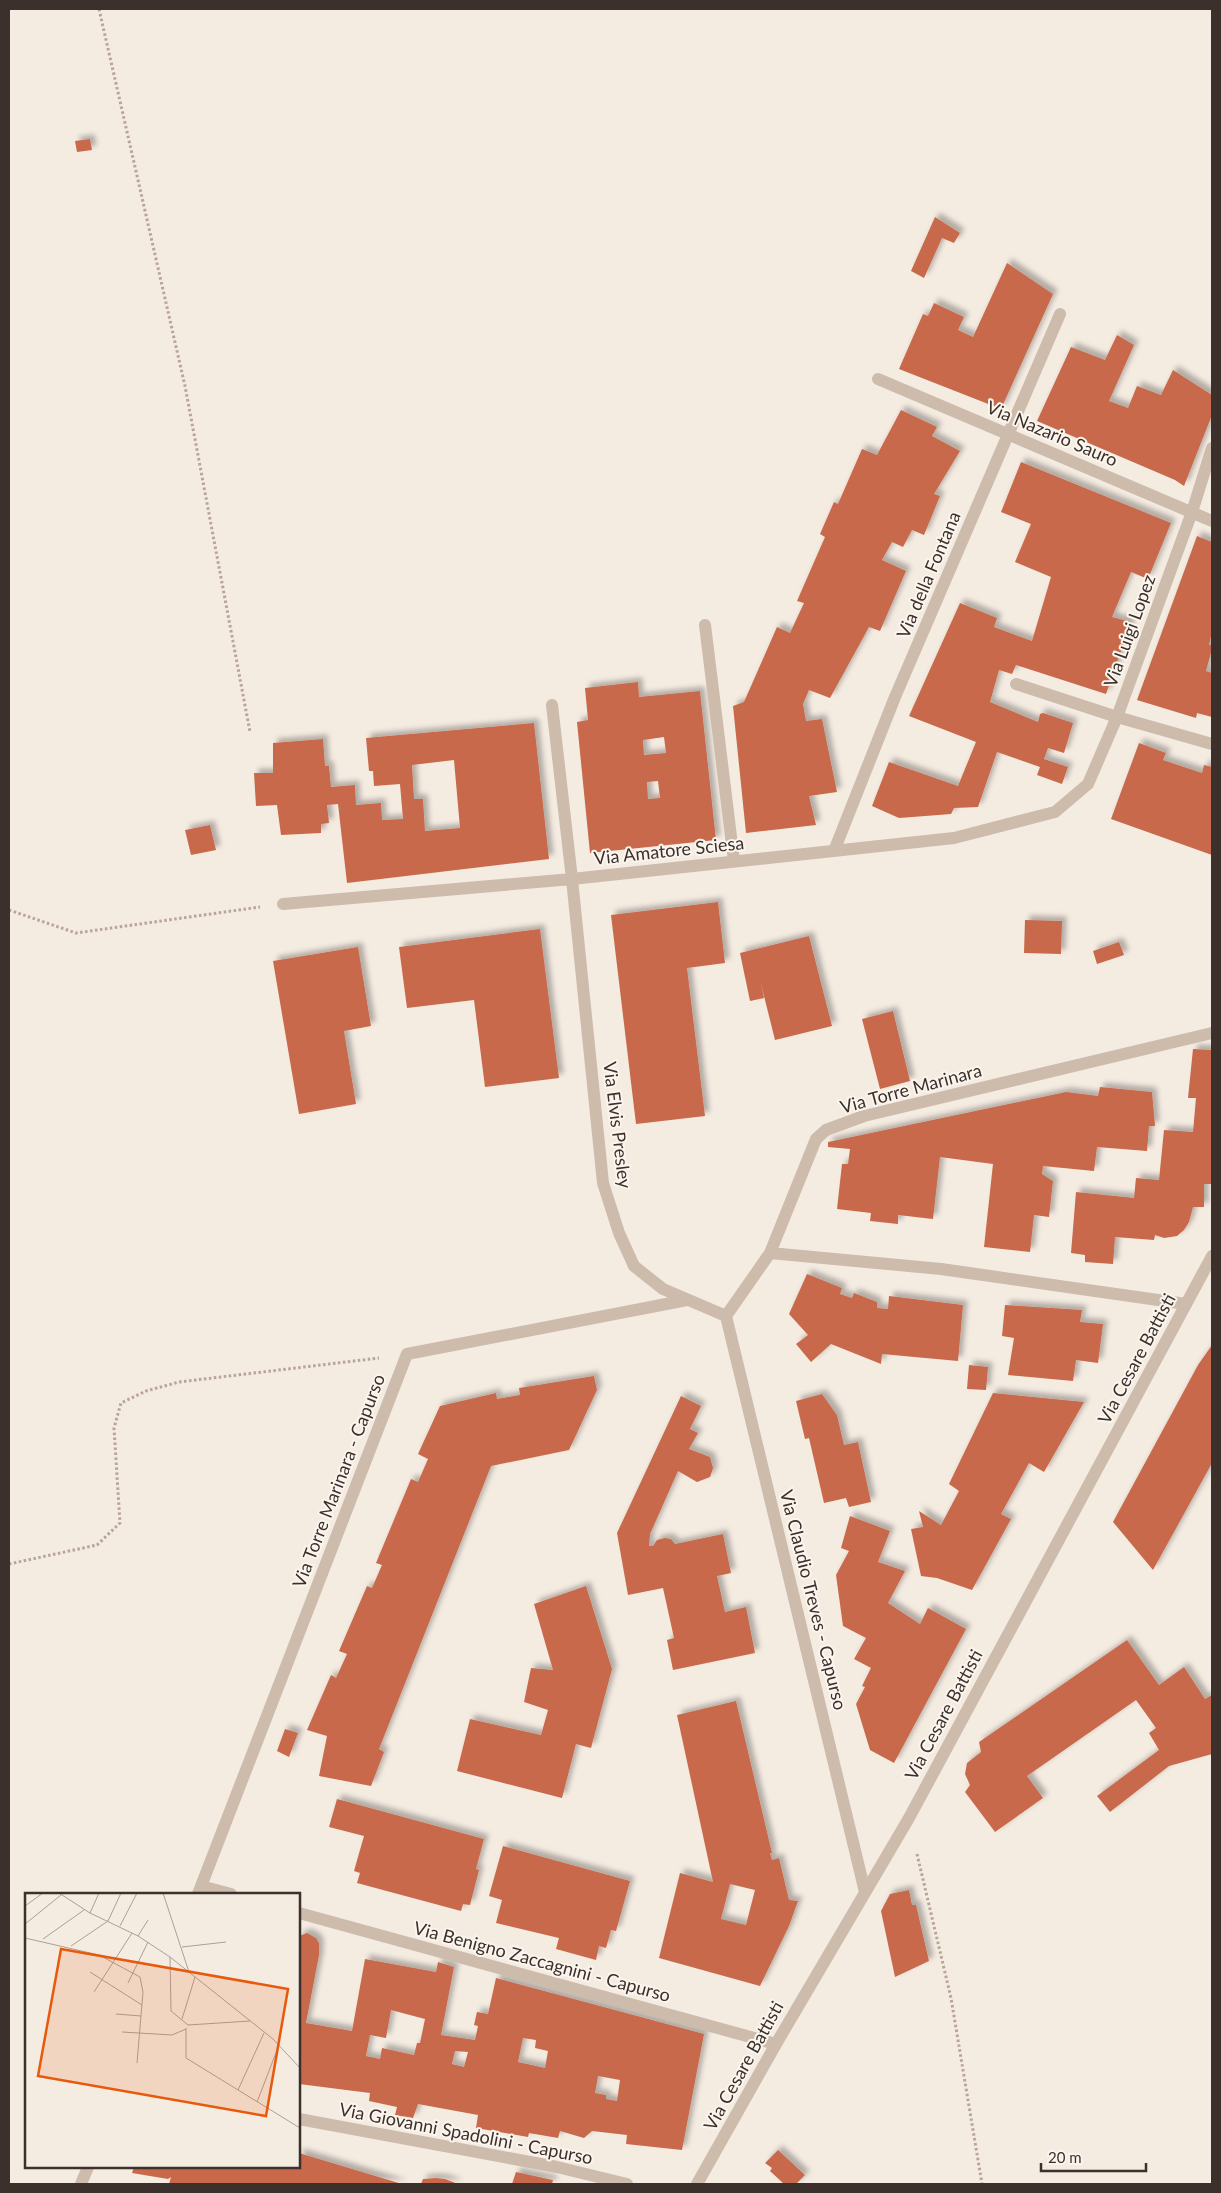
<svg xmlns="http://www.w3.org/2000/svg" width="1221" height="2193" font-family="Lato,sans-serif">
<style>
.building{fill:#c8694b;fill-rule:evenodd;filter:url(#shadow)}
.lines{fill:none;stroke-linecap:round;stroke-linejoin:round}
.path{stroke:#b9a596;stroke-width:3;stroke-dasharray:2.5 2.5;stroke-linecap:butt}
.minor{stroke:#cdbbac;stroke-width:12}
.tertiary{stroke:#cdbbac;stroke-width:12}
.labels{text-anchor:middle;stroke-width:4;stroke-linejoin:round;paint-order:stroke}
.street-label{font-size:18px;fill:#3b302b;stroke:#fbf5ee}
.inset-road{fill:none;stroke:#aaa098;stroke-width:1}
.view{fill:#e8590c;fill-opacity:0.15;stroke:#e8590c;stroke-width:2.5}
.inset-edge{fill:none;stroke:#3b302b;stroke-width:2.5}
</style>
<defs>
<filter id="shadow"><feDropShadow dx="4.5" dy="-4.5" stdDeviation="2.5" flood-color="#0004"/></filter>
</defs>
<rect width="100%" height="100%" fill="#f4ebe1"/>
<path class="building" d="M90,139L92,150L77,152L75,141Z
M935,217L960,233L954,243L942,238L924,278L911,271Z
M1007,263L1053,294L1001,409L899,369L923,314L928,316L934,303L964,317L958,330L973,337Z
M1117,335L1134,345L1109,401L1128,408L1137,386L1161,395L1173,370L1212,395V415L1184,486L1175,480L1037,421L1071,347L1105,360Z
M901,410L937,427L932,436L960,451L934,494L940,496L924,535L912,530L903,547L892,542L882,560L906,571L880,631L869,627L830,698L809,690L803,704L806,721L822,719L837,792L809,796L816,825L746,833L733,706L744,702L777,627L790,633L804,603L797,601L825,537L820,534L834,502L838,504L862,449L877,455Z
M1021,462L1171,523L1148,579L1131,572L1112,617L1131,622L1106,694L1016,665L1012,674L999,670L990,702L1038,722L1040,714L1043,713L1073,723L1064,753L1048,748L1044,759L1068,767L1062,784L1037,775L1040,767L997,752L978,807L954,808L951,814L899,818L872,806L889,762L958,786L976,742L909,716L960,603L997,618L994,627L1032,641L1051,577L1015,562L1031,524L1001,512Z
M1197,536L1212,542V632L1209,645H1212V649L1206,671L1212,673V717L1197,713L1196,718L1137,700Z
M638,682L639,697L700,691L716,840L590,853L577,722L588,720L585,688ZM664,737L666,753L644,755L643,740ZM658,781L660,798L648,799L647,782Z
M534,723L549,859L347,883L338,804L327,805L329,823L321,824V833L281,835L277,805L256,806L254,773H273V743L323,739L325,766H329L331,787L355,785L356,805L381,803L382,820L403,819L400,784L374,786L373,771H369L366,738ZM454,760L460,828L425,831L423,799H414L412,765Z
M1139,743L1166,753L1163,760L1202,773L1204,765L1212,767V855L1111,819Z
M210,825L216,850L191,855L185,830Z
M718,902L725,963L687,968L705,1116L636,1124L611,915Z
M1025,920L1062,921L1061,954L1024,953Z
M540,929L559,1078L485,1087L474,1000L407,1008L399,947Z
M809,936L832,1026L775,1040L760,980L764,998L750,1001L740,953Z
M1119,942L1124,955L1097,964L1093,951Z
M358,947L371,1026L344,1031L356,1104L299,1114L273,961Z
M893,1011L910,1081L880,1089L862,1019Z
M1193,1049L1212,1050V1184H1204V1207H1193L1189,1222L1184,1230L1177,1236L1164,1238L1155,1235L1154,1240L1115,1237L1113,1264L1085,1262V1255L1071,1253L1076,1192L1134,1198L1136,1178L1159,1180L1164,1130L1193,1132L1196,1098H1188Z
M1100,1087L1152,1092L1155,1126H1149L1147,1151L1097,1147L1094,1171L1043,1166L1042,1174L1053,1181L1049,1217L1034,1215L1030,1252L984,1247L993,1164L940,1157L933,1219L898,1215V1224L870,1221L871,1213L837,1209L842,1164H848L850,1149L828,1147V1142L1066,1092L1098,1096Z
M807,1274L842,1288L840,1294L852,1298L854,1293L877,1302V1308L888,1309L889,1296L963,1305L958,1361L882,1354L881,1364L831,1344L811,1362L796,1344L808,1335L789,1314Z
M1005,1305L1082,1310L1080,1322L1103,1324L1098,1363L1076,1360L1073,1381L1008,1375L1014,1338L1002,1336Z
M1212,1345V1463L1153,1570L1113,1522L1198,1365Z
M969,1365L988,1367L986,1390L967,1389Z
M594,1376L597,1390L569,1450L491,1466L379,1749L384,1752L371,1786L319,1776L327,1736L307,1730L331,1675L336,1678L347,1654L339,1651L367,1586L372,1588L382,1565L376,1563L411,1479L418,1482L428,1459L418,1454L440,1406L496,1393L497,1399L520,1395L519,1388Z
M993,1393L1084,1402L1044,1472L1029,1463L1001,1514L1011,1519L972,1590L937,1578L921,1576L911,1529L923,1527L919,1511L941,1525L959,1491L949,1484Z
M822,1394L837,1415L844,1445L858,1442L871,1502L849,1507L846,1498L824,1503L809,1438L805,1439L796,1401Z
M681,1396L701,1406L690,1429L698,1433L689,1449L710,1457L713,1468L710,1477L697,1482L678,1471L650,1534L649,1546H653L657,1540L665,1538L671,1539L675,1544L723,1534L731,1573L717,1576L725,1612L746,1607L755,1653L673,1670L667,1640L674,1638L663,1588L628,1595L617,1533Z
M850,1516L890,1531L878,1562L905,1571L888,1603L920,1624L928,1608L966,1629L894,1763L870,1750L856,1704L865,1687L862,1686L871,1668L854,1659L866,1638L843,1626L836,1575L849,1551L841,1548Z
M586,1586L612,1669L591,1748L576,1744L562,1798L457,1771L470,1719L541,1735L548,1710L524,1702L531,1668L553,1670L534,1604Z
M1127,1640L1159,1685L1184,1667L1205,1699L1212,1695V1754L1169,1766L1110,1812L1097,1796L1159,1750L1149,1733L1156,1728L1136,1700L1027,1776L1043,1798L995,1832L965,1792L970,1785L965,1774L967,1763L981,1752L979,1742Z
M736,1701L772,1853H770L772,1860L779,1858L789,1900L798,1901L789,1926L760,1986L659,1958L680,1873L713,1882L677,1715ZM730,1884L755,1890L746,1925L721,1919Z
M285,1729L298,1733L289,1757L277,1751Z
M337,1799L484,1839L476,1869L479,1870L470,1905L463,1904L461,1911L357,1883L360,1873L354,1871L364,1836L329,1827Z
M503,1846L630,1881L616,1931L611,1930L606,1948L599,1946L596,1960L556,1949L559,1938L496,1923L502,1900L489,1896Z
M909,1890L912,1905H916L929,1961L895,1977L881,1911L890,1894Z
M307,1933L316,1938L319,1943V1955L306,2023L352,2031L365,1959L436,1972L438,1962L454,1967L441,2035L475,2040L478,2026L474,2025L477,2012L488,2014L496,1978L704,2034L682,2150L626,2144L627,2135L592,2131L584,2138L560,2131L558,2138L529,2133L528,2137L476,2128L478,2115L418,2104L413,2118L395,2115L397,2107L369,2101L370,2093L299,2084V1936ZM391,2010L425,2019L420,2043H417L414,2055L382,2048L380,2059L366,2056L370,2035L386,2038ZM523,2038L536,2040L535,2048L548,2051L545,2068L518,2062ZM455,2051L468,2052L464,2067L452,2064ZM598,2076L620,2080L617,2101L606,2099V2095L595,2093Z
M778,2150L805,2175L796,2184H784L770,2171L772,2168L765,2163Z
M299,2153L402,2184H169L171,2177L168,2179L132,2173L134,2167H299Z
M516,2172L553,2180L552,2184H512Z
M436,2178L445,2179L458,2184H421L423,2179Z"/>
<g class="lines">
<path class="path" d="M99,9L185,386L250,732
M9,910L76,933L260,907
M9,1564L97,1545L120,1523L114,1428L121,1403L146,1391L179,1382L379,1358
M917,1854L951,1998L982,2184"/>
<path class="minor" d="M878,379L1212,521
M705,625L734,861
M1016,684L1117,717L1212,744
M552,705L572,879L603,1183L619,1233L634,1266L663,1289L726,1316
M834,851L895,697L1060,314
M283,904L572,879L954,838L1055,812L1088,784L1117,717L1192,512L1212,448
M770,1253L941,1269L1186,1304
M726,1316L770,1253L816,1139L826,1130L864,1116L1212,1033
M726,1316L865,1892
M201,1886L231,1894
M198,1894L407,1354L687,1300
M299,1913L776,2044
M299,2119L557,2167L627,2184
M81,2184L88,2167"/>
<path class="tertiary" d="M697,2184L776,2044L909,1818L1212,1256"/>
</g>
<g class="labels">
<g class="street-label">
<text transform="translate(1052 434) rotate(23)" y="6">Via Nazario Sauro</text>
<text transform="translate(929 575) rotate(-67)" y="6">Via della Fontana</text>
<text transform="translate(1130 631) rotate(-70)" y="6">Via Luigi Lopez</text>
<text transform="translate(669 851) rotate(-6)" y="6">Via Amatore Sciesa</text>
<text transform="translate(911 1089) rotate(-15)" y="6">Via Torre Marinara</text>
<text transform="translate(617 1125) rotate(83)" y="6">Via Elvis Presley</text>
<text transform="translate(1137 1359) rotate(-62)" y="6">Via Cesare Battisti</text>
<text transform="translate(339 1481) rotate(-69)" y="6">Via Torre Marinara - Capurso</text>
<text transform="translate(813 1600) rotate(76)" y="6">Via Claudio Treves - Capurso</text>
<text transform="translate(944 1715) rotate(-62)" y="6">Via Cesare Battisti</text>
<text transform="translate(542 1962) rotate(15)" y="6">Via Benigno Zaccagnini - Capurso</text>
<text transform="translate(744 2066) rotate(-61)" y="6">Via Cesare Battisti</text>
<text transform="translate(466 2134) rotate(11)" y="6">Via Giovanni Spadolini - Capurso</text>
</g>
</g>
<g transform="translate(25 1893)">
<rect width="275" height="275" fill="#f4ebe1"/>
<path class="inset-road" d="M34,0L65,20L113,43L145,64L248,146L275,175M138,0L164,79M0,13L18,0M65,20L74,0M0,31L36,2M95,33L112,0M113,43L123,27M0,45L74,62L115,84L118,99L112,170M18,46L59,17M46,53L83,28L96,0M157,54L201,49M145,64L146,118L163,132M65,79L117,112M103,90L123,49M69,99L107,40M91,121L116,123M157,126L170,84M163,132L225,128M161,135V165L275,235M97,139L147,142L161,136M213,197L239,140M232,209L254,152"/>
<path class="view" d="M36,56L263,96L241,223L13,183Z"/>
<rect width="275" height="275" class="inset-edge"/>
</g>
<rect width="1221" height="2193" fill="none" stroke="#3b302b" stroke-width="20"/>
<path d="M1041 2163v8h105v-8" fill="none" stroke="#3b302b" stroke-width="2.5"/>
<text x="1048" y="2163" font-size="15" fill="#3b302b" stroke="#fbf5ee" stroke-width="4" paint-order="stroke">20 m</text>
</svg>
